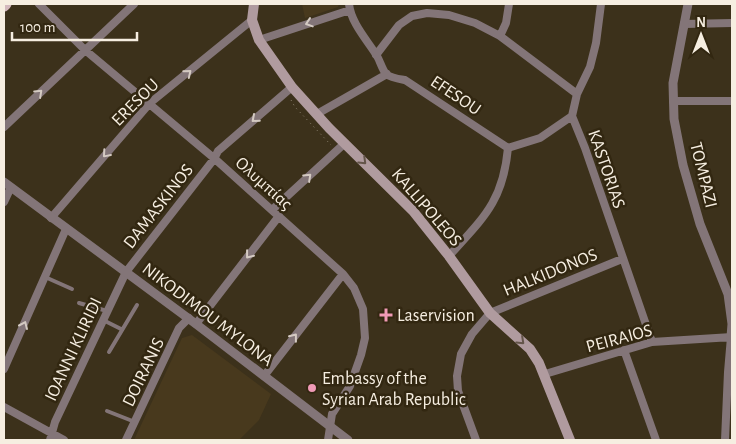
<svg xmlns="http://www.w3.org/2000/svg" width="736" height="444" font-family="'Alegreya Sans',sans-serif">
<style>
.built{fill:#48391d}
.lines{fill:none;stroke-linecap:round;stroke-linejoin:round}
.path{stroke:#918775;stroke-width:1;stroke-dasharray:1 4;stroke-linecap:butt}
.service{stroke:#837578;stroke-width:4}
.minor{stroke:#837578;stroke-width:8}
.tertiary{stroke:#837578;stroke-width:9}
.secondary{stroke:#b09b9f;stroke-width:10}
.primary{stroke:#d3b8bd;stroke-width:11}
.oneway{stroke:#d4cac2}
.oneway2{stroke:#64554a}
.poi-dot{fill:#f09ab6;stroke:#322711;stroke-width:2}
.labels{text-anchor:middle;stroke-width:5;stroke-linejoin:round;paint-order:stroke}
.street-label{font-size:18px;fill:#f6eee1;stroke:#322711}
.poi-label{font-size:18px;fill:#f6eee1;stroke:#322711;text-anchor:start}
</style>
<rect width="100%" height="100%" fill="#3c311b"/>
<path class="built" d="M302,4H339L338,7L305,18Z
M192,335L271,394L259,420L239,440H134L182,338Z"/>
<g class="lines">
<path class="path" d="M291,100L295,107L331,145"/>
<path class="service" d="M45,277L72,289
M79,303L107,311
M103,320L121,329
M109,352L137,305
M107,411L135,422"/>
<path class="minor" d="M39,4L85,50L215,159L343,274L354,288L363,309L365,338L361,355L350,386L332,414L328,440
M349,4C351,23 367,40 377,56C380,61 382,69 386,74C391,78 399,79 405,80L508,148
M601,4L596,43L590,67L577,94L572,116L585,148L652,342
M684,24L732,23
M500,36L506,23L509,4
M259,40L350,10
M376,55L399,25L412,16L427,13L449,15L475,23L500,36L577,94
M673,101H732
M317,114L387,74
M4,127L134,4
M508,148L540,138L572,116
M4,202L11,187
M272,210L345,143
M51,218L150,103L252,20
M449,256C483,218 503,202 508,148
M196,324L279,216
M624,350L656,440
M4,369L66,229
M545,374L652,342L732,337
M264,376L343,274
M4,407L64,440
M50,440L55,422L126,272L214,159L218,151L292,87
M126,440L179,328L189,318
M476,440L458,391L457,376L461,354L472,334L490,313L622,259
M725,440L728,372L731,337"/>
<path class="tertiary" d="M688,4L673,83L674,119L683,165L700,224L728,294L732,324L731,337
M4,182L196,324L348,440"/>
<path class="secondary" d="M254,4L252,20L259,40L292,87L329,128L413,211L449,256L490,313L530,349L539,363L570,440"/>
<path class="primary" d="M4,6L6,4"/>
</g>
<defs><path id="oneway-chevron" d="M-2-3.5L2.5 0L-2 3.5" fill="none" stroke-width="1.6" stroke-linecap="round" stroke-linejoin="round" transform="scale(1.25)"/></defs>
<g class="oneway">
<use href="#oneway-chevron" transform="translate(309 23) rotate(162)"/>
<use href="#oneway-chevron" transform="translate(188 73) rotate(-39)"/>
<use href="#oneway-chevron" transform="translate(39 93) rotate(-43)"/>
<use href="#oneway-chevron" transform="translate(255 119) rotate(139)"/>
<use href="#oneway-chevron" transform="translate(106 154) rotate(131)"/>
<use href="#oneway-chevron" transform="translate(308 177) rotate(-43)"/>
<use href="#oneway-chevron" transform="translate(249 255) rotate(128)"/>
<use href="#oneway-chevron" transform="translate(24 325) rotate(-66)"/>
<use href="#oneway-chevron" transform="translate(294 337) rotate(-52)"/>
</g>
<g class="oneway2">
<use href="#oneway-chevron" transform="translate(363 161) rotate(44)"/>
<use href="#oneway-chevron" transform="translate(521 341) rotate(43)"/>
</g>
<g class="poi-dot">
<path d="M383.5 307.5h5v5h5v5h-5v5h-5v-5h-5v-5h5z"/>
<circle cx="312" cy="388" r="5"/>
</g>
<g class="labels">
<g class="street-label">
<text transform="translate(456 95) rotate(34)" y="6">EFESOU</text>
<text transform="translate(135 102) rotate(-45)" y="6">ERESOU</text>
<text transform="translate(607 169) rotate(71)" y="6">KASTORIAS</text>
<text transform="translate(704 175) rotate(76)" y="6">TOMPAZI</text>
<text transform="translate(264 183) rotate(42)" y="6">Ολυμπίας</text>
<text transform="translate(158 206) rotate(-52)" y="6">DAMASKINOS</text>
<text transform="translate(427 207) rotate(49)" y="6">KALLIPOLEOS</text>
<text transform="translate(550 272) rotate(-22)" y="6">HALKIDONOS</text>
<text transform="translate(208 314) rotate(37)" y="6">NIKODIMOU MYLONA</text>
<text transform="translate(619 338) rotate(-15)" y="6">PEIRAIOS</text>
<text transform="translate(73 349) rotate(-65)" y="6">IOANNI KLIRIDI</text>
<text transform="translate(143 372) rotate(-64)" y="6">DOIRANIS</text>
</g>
<g class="poi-label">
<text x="397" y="321">Laservision</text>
<text x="322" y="384">Embassy of the<tspan x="322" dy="21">Syrian Arab Republic</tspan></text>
</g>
</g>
<rect width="736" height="444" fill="none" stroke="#f6eee1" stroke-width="10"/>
<g transform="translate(701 35)" stroke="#322711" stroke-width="4" paint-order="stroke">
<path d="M0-4L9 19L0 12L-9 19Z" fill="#f6eee1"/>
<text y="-8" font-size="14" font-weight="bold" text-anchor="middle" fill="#f6eee1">N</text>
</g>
<path d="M12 32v8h125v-8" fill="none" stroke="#f6eee1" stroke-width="2.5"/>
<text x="20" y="32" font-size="15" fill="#f6eee1" stroke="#322711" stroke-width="4" paint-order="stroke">100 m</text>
</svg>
